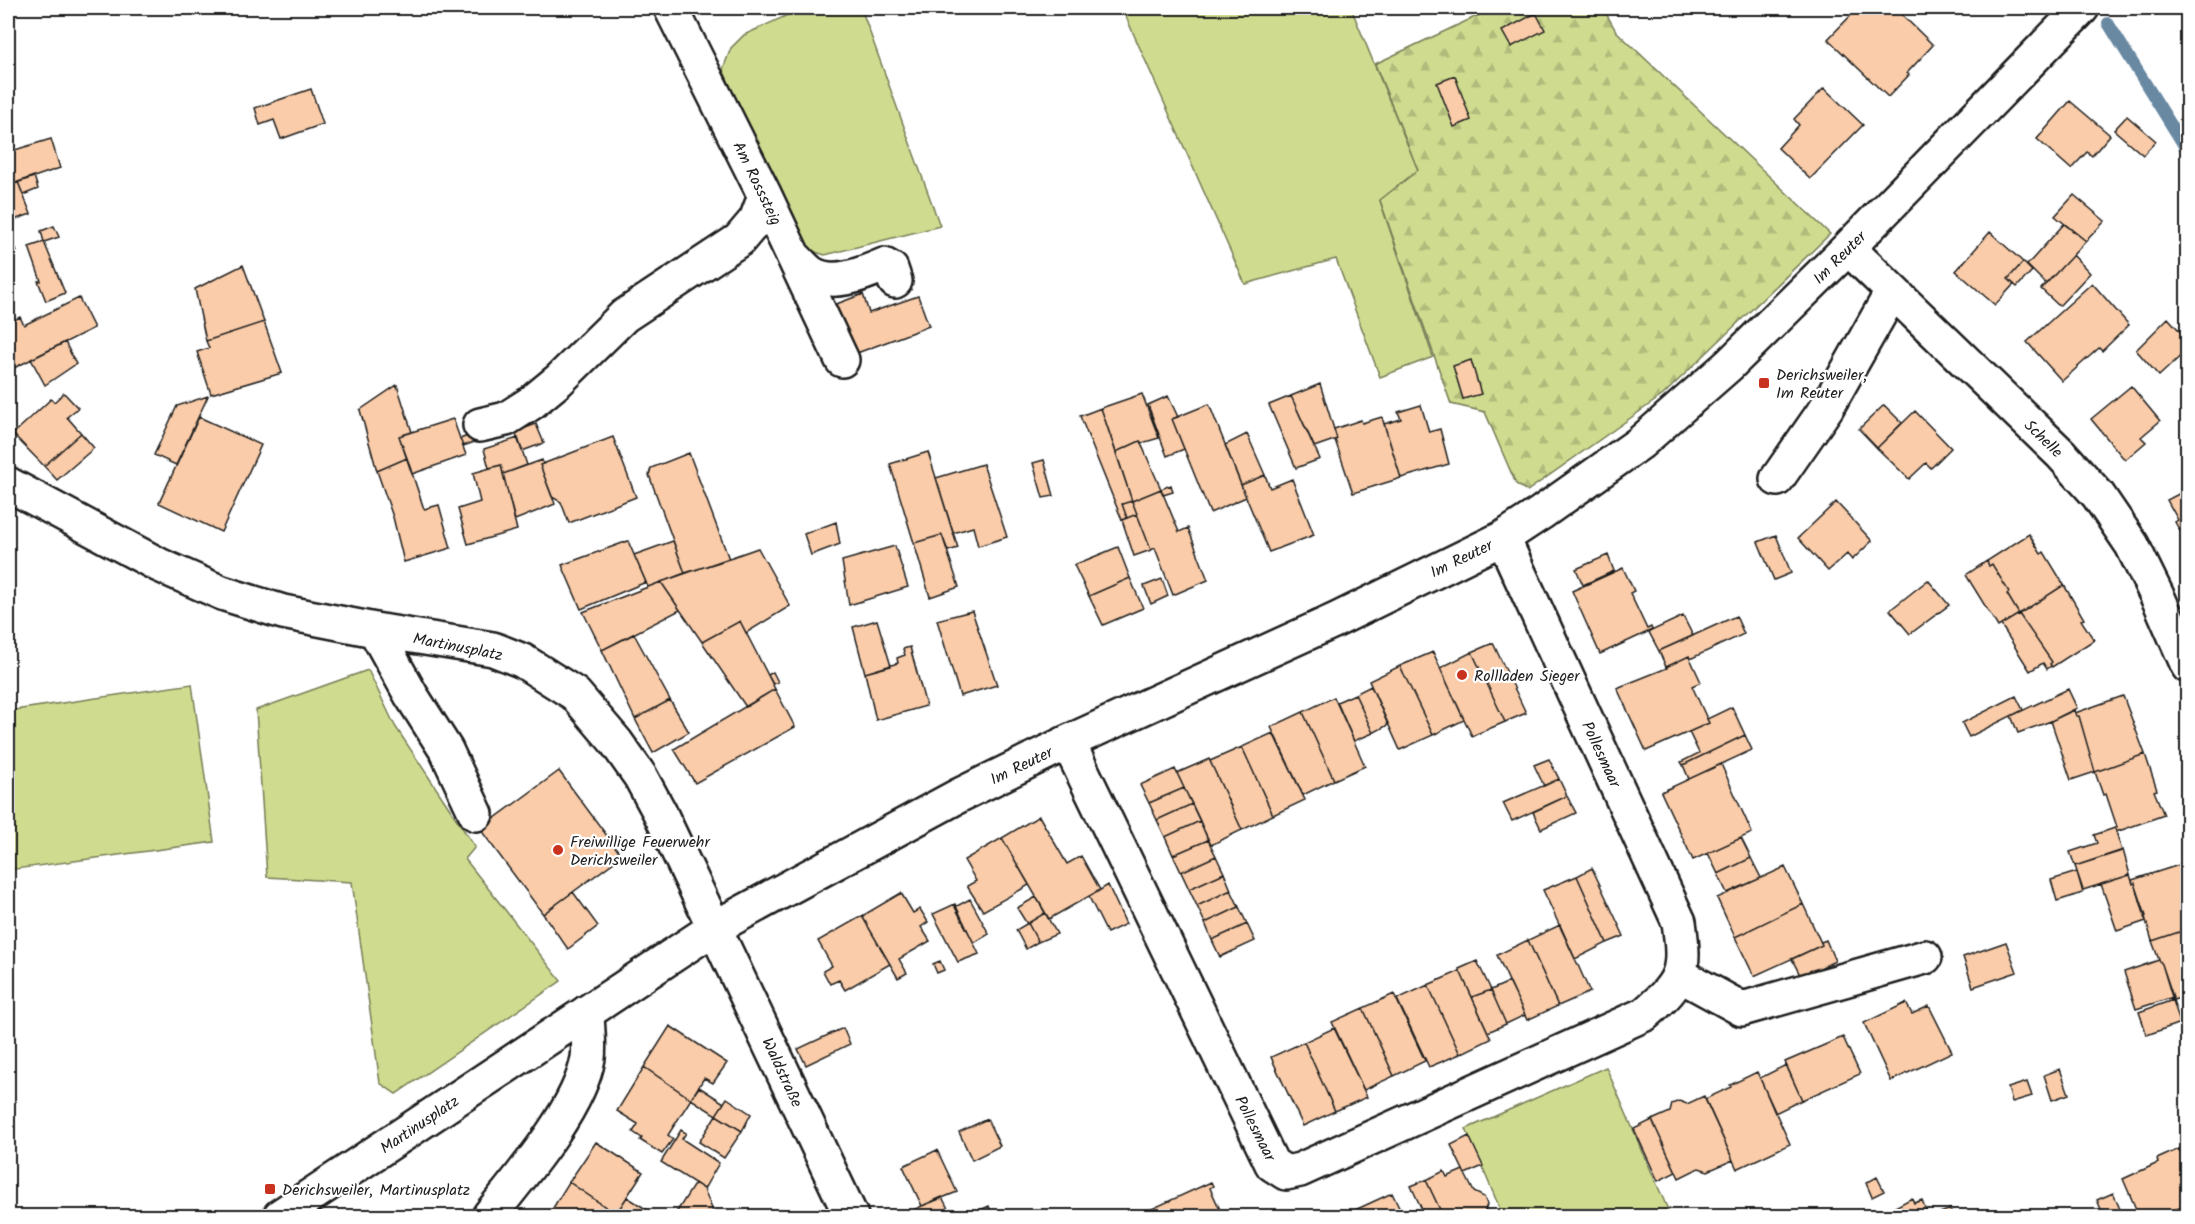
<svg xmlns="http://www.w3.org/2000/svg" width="2195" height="1224" font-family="Kalam,sans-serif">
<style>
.green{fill:#cfdc8f;stroke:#767c56;stroke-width:1.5}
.forest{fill:url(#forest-firs);stroke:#767c56;stroke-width:1.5}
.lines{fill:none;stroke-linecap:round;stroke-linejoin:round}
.stream{stroke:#6989a2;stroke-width:12}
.building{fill:#facca9;stroke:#1c1c1c;stroke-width:1.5}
.minor-casing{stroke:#1c1c1c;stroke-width:38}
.minor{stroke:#fff;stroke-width:33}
.poi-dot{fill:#c8321e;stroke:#fff;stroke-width:2}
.labels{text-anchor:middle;stroke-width:4.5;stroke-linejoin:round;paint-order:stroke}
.street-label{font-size:16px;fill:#1c1c1c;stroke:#fff}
.poi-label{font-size:16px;fill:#1c1c1c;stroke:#fff;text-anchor:start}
</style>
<defs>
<pattern id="forest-firs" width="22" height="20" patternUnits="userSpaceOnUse" patternTransform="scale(1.5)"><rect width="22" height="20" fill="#cfdc8f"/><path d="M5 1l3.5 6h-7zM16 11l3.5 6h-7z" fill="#b1bc7b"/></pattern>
</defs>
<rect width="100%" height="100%" fill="#fff"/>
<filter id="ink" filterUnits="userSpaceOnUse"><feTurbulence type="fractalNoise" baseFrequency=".0167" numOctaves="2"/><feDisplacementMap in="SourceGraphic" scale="12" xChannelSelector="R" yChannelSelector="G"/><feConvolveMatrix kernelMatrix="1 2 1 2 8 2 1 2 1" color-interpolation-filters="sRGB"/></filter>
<g filter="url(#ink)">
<path class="green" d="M803,8H861L940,226L825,255L809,250L792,233L723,69L731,48L744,35Z
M1122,8H1351L1418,170L1380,201L1433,357L1380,377L1336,259L1245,284Z
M368,670L395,726L475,847L465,859L561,981L396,1094L380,1083L352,882L267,877L256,710Z
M192,684L214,842L8,870V711Z
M1606,1067L1669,1212L1659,1216H1503L1466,1129Z"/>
<path class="forest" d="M1494,8H1603L1616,31L1830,234L1663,395L1527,491L1516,484L1485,412L1451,404L1380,200L1418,170L1375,64Z"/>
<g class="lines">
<path class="stream" d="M2108,23L2188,152"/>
</g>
<path class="building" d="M1858,8H1895L1933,45L1907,73L1909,75L1888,97L1828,39Z
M1536,13L1545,30L1511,47L1502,31Z
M1455,76L1471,120L1454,127L1437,83Z
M1824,88L1863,125L1810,179L1778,148L1799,125L1794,119Z
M311,89L323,124L281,139L274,120L260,125L255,108Z
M2070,101L2110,135L2092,156L2087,152L2071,169L2037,139Z
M2127,116L2156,141L2143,155L2114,130Z
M51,139L60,168L8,186V152Z
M34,176L38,189L23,195L18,182Z
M18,182L31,214L8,222V186Z
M2074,195L2105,221L2086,241L2055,216Z
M2064,224L2086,241L2046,284L2027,265Z
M54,226L59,237L44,242L41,231Z
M1990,232L2023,262L2008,279L2014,284L1995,305L1956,271Z
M12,238L17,251L8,255V240Z
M44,242L65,293L46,301L38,281H41L29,247Z
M2073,255L2090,273L2059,306L2041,289Z
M2023,262L2032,271L2017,287L2008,279Z
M243,265L264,322L206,341L195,289Z
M2092,283L2129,325L2102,351L2099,348L2062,381L2027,342Z
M863,294L869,313L918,296L929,326L849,356L831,306Z
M79,298L94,328L8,371V323L20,317L24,325Z
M2168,318L2188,340V349L2159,376L2136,350Z
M264,322L282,373L211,394L197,352L209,348L206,341Z
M65,342L76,364L45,385L31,359Z
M1471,360L1481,394L1463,399L1453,366Z
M1320,384L1337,439L1314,447L1291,396Z
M397,385L412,432L399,436L407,458L377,471L360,410Z
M2131,386L2160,421L2141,437L2146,442L2125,460L2091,419Z
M64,393L78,408L67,417L81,433L44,466L13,434L51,399L54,402Z
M1142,394L1159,438L1142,443L1140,441L1116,452L1101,408Z
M208,396L176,465L154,455L177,406Z
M1168,396L1178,417L1172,419L1184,449L1167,456L1148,405Z
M1291,396L1320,459L1296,468L1269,405Z
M1209,404L1246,497L1210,513L1172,419Z
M1421,405L1429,432L1440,429L1449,464L1401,478L1384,424L1401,419L1398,412Z
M1884,405L1902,423L1877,448L1859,429Z
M1101,408L1132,501L1122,504L1127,518L1122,520L1080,416Z
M1915,411L1951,448L1931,468L1926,463L1909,479L1877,448Z
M199,417L261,445L221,532L159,503Z
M1382,417L1401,478L1353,493L1335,440L1337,439L1334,429L1361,420L1362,423Z
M453,419L466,455L412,474L399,436Z
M536,424L544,443L522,451L515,432Z
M81,433L94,448L57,480L44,466Z
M473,434L475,442L463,446L460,439Z
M1247,434L1265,475L1241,485L1225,445Z
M613,437L636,497L569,523L561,502L552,497L540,465Z
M518,438L527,465L503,474L501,465L489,468L484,449Z
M1140,441L1161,489L1132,501L1116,452Z
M928,452L958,548L948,551L942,535L914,543L890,464Z
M689,453L729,559L685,573L649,475L651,468Z
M407,458L424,509L439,505L451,548L404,562L393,517L377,471Z
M542,460L543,464L540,465L555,504L515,520L503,474Z
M1044,460L1054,496L1043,498L1033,463Z
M983,464L1007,537L978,546L973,527L953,533L936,478Z
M501,465L517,530L468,544L458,509L480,502L473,473Z
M1265,475L1270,488L1292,479L1314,535L1269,552L1241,485Z
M1171,485L1173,492L1163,495L1161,489Z
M1161,489L1179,532L1188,528L1208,580L1173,595L1155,548L1151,550L1132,501Z
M2188,489V545L2175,522L2178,520L2167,500Z
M1132,501L1137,514L1127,518L1122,504Z
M1836,502L1872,541L1852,560L1847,554L1828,571L1798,538Z
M1137,514L1151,550L1134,556L1122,520Z
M836,522L840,544L811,555L804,534Z
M2029,534L2041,554L2044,552L2064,585L2019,614L2007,594L2009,592L1992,564L1989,566L1987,561Z
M942,535L959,587L930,597L914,543Z
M1776,535L1791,573L1774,580L1758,542Z
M628,541L646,582L581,609L562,565Z
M673,541L685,573L648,587L634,555Z
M895,546L908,587L849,605L842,561Z
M1118,547L1130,578L1089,596L1074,565Z
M758,548L790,606L746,633L740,621L702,642L661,582Z
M1608,555L1614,571L1583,585L1576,569Z
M1987,561L1989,566L1992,564L2009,592L2007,594L2019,614L1998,627L1966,575Z
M1623,568L1634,591L1630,593L1647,629L1651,627L1652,630L1600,654L1572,591Z
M1130,578L1143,608L1103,625L1089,596Z
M1162,579L1168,596L1151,604L1144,586Z
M1928,580L1949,605L1910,634L1890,610Z
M661,582L680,610L602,650L583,612Z
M2064,585L2084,619L2081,620L2094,640L2052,667L2050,664L2052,662L2019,614Z
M972,611L997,685L960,696L937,620Z
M2019,614L2052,662L2050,664L2051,666L2047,669L2043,663L2030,671L2001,625Z
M1683,616L1693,636L1659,651L1649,632Z
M1736,616L1744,634L1690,659L1689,656L1666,667L1659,651Z
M877,620L891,666L865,673L853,627Z
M740,621L775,689L746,707L702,642Z
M634,634L670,700L635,719L602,650Z
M1493,643L1526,713L1505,722L1472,652Z
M910,647L926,706L876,720L865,673L898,663L897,658L905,655L903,649Z
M1433,652L1464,720L1433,735L1400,666Z
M1472,652L1505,722L1472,736L1440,668Z
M1689,656L1701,682L1692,686L1709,723L1646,751L1617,688L1667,668L1666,667Z
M1400,666L1433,735L1400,750L1369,681Z
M773,672L778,682L773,684L768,675Z
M1371,686L1388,725L1373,733L1355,694Z
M775,689L795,727L695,783L674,749Z
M2068,689L2077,708L2051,721L2018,733L2011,716Z
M1355,694L1373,733L1354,741L1337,702Z
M2016,696L2023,710L1969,737L1962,723Z
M2123,696L2145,754L2095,772L2079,716H2076L2075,713Z
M1334,697L1365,766L1334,780L1303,712Z
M670,700L689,732L653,753L635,719Z
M1732,707L1745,735L1683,765L1681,762L1699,753L1689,732L1709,723L1707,719Z
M2074,710L2076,716H2079L2095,772L2071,780L2051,721Z
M1303,712L1334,780L1303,795L1271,727Z
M1273,733L1305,800L1273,815L1242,747Z
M1745,735L1752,750L1689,779L1683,765Z
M1242,747L1273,815L1242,830L1210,761Z
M2145,754L2157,790L2154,791L2164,815L2116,832L2115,828L2117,827L2106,794L2103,795L2095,772Z
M1209,759L1242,830L1211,845L1177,773Z
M1549,759L1559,779L1544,786L1534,765Z
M1721,764L1752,833L1693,860L1661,792Z
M1175,769L1184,788L1149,803L1140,785Z
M559,771L622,856L543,914L480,829Z
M1559,779L1567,796L1512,821L1503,803Z
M1184,788L1192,804L1157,820L1149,803Z
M1567,796L1576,813L1541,829L1533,812Z
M1192,804L1200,821L1165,837L1157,820Z
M1039,816L1067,864L1081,856L1100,890L1049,919L1002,838Z
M1200,821L1208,840L1173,855L1165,837Z
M2115,828L2122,851L2075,866L2070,852L2097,843L2094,835Z
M1002,838L1029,885L983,911L967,886L976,881L964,860Z
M1741,838L1751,858L1718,874L1708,853Z
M1208,840L1216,856L1181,872L1173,855Z
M2123,850L2130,875L2083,890L2075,866Z
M1216,856L1224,873L1189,889L1181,872Z
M1751,858L1761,878L1727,893L1718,874Z
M2179,865L2188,887V929L2152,941L2135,883L2133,884L2132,880Z
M1785,867L1803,904L1735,937L1717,898Z
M1592,868L1624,936L1607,943L1577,876Z
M2077,872L2083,893L2057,901L2051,880Z
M1224,873L1231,890L1197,906L1189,889Z
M2130,875L2133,884L2135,883L2146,916L2144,917L2146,921L2117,931L2101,884Z
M1577,876L1607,943L1575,959L1543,890Z
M1108,885L1126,924L1107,933L1089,897Z
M1231,890L1239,907L1205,923L1197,906Z
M573,892L598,926L568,949L543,914Z
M901,893L913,913L920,909L928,922L921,927L930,941L899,959L907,973L898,978L862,916Z
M1036,897L1045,913L1027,924L1017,908Z
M970,899L989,934L974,943L955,907Z
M955,904L979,954L958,962L933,914Z
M1803,904L1822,945L1754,976L1735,937Z
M1239,907L1247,924L1212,940L1205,923Z
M1045,913L1057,934L1038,942L1028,923Z
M862,916L890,964L845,990L839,980L830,984L823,971L832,966L818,941Z
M1028,923L1038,942L1026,949L1016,930Z
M1247,924L1255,941L1220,957L1212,940Z
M1560,925L1590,992L1558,1006L1528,940Z
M2188,929V996L2173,1000L2162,964L2159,960L2152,941Z
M1528,940L1558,1006L1527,1020L1497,955Z
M1826,940L1835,961L1801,977L1792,959L1822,945L1821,942Z
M2006,942L2017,972L1973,987L1963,957Z
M2159,960L2162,964L2173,997L2136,1009L2124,972Z
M940,961L944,970L937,973L933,964Z
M1477,961L1491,990L1472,997L1459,969Z
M1460,971L1491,1039L1460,1054L1428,985Z
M1509,982L1525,1015L1506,1024L1491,990Z
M1428,985L1460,1054L1429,1067L1397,999Z
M1491,990L1506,1024L1488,1032L1472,997Z
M1394,994L1425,1061L1394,1076L1363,1008Z
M2173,1000L2180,1023L2147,1035L2139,1012Z
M1906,1003L1912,1014L1929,1006L1952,1052L1891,1081L1864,1023Z
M1363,1008L1394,1076L1364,1090L1332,1022Z
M670,1026L727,1063L713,1083L704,1078L691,1099L644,1067Z
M843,1028L850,1044L806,1065L798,1049Z
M1334,1028L1367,1097L1335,1111L1304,1042Z
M1843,1037L1860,1074L1802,1100L1785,1062Z
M1304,1042L1335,1111L1303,1126L1271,1057Z
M1786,1065L1802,1100L1775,1113L1760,1078Z
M644,1067L691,1099L668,1135L673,1139L662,1154L640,1140L642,1138L633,1132L638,1124L617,1111Z
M2060,1069L2069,1094L2052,1100L2044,1075Z
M1757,1072L1790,1144L1737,1169L1705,1099L1731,1087L1730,1085Z
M2027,1082L2032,1096L2012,1102L2008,1088Z
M699,1087L724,1103L716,1115L691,1099Z
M1704,1096L1733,1160L1708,1171L1699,1168L1679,1178L1652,1120L1670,1112L1672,1104L1679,1101L1687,1104Z
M727,1098L751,1114L742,1131L716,1115Z
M716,1115L742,1131L724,1158L699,1142Z
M987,1119L1000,1146L972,1160L959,1132Z
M1652,1120L1676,1172L1658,1181L1634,1129Z
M681,1130L686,1133L682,1139L719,1163L704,1189L661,1162Z
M1469,1136L1483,1166L1465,1174L1451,1145Z
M596,1142L643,1172L616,1214L569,1182Z
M2188,1145V1168L2179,1149Z
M2179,1149L2188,1168V1204L2164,1215L2163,1212L2153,1216H2139L2123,1179L2158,1163L2157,1159Z
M937,1150L957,1192L922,1206L903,1166Z
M1463,1170L1474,1192L1484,1197L1487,1204L1484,1214L1485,1216H1443L1426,1180L1444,1171L1447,1177Z
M1877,1177L1884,1191L1872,1197L1866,1183Z
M1426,1180L1443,1216H1425L1411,1186Z
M569,1182L616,1214L620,1216H548Z
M1211,1182L1213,1186L1210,1188L1223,1216H1147L1145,1212Z
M695,1183L704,1189L715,1216H674Z
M1392,1193L1403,1216H1342Z
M2113,1193L2123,1216H2104L2097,1200Z
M627,1197L657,1216H620L616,1214Z
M942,1197L952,1216H900L922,1206Z
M1912,1198L1914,1203L1922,1200L1927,1213L1920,1216H1882L1896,1209L1895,1207Z
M989,1206L993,1216H967Z
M1950,1209L1953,1216H1933Z"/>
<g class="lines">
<defs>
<path id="minor" d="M671,8L765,196L842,360
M1848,248L2061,454L2098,495L2132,545L2160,602L2188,666
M794,257C800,262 805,269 811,273C833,287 863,274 884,265L891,269L895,281
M480,425L506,419L531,403L559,380L624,316L739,240L756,220L765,196
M1777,479L1827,407L1892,292
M8,484L159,565L222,593L283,612L375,630L493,649L523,661L575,694L616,742L640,776L659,811L851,1216
M375,630L411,695L446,750L476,814
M1068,742L1272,1164L1286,1173L1300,1170L1645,1014C1683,981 1686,972 1679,922L1503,538
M1680,975L1742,1009L1925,957
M280,1216L714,928L960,795L1068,742L1336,620L1503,538L1541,513L1640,443L1729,365L1848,248L2082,8
M489,1216C521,1176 580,1108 588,1058C590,1044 587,1026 587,1012"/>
</defs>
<use href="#minor" class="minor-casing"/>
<use href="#minor" class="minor"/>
</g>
</g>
<g class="poi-dot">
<rect x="1758" y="377" width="12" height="12" rx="3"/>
<circle cx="1462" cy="675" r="6"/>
<circle cx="558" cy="850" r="6"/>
<rect x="264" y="1183" width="12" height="12" rx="3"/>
</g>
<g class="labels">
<g class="street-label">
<text transform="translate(758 183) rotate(64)" y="6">Am Rosssteig</text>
<text transform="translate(1839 257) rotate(-45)" y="6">Im Reuter</text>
<text transform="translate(2044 438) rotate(44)" y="6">Schelle</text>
<text transform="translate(1461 558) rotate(-26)" y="6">Im Reuter</text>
<text transform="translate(458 646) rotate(11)" y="6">Martinusplatz</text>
<text transform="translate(1602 754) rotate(65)" y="6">Pollesmaar</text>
<text transform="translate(1021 765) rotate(-26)" y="6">Im Reuter</text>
<text transform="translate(783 1072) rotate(65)" y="6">Waldstraße</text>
<text transform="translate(419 1124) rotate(-34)" y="6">Martinusplatz</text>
<text transform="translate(1256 1128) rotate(63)" y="6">Pollesmaar</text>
</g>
<g class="poi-label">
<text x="1776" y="380">Derichsweiler,<tspan x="1776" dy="18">Im Reuter</tspan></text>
<text x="1474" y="681">Rollladen Sieger</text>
<text x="570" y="847">Freiwillige Feuerwehr<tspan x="570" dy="18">Derichsweiler</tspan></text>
<text x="282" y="1195">Derichsweiler, Martinusplatz</text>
</g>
</g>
<rect width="2195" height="1224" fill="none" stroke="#fff" stroke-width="30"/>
<rect x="15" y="15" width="2165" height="1194" fill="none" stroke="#1c1c1c" stroke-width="2" filter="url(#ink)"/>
</svg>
